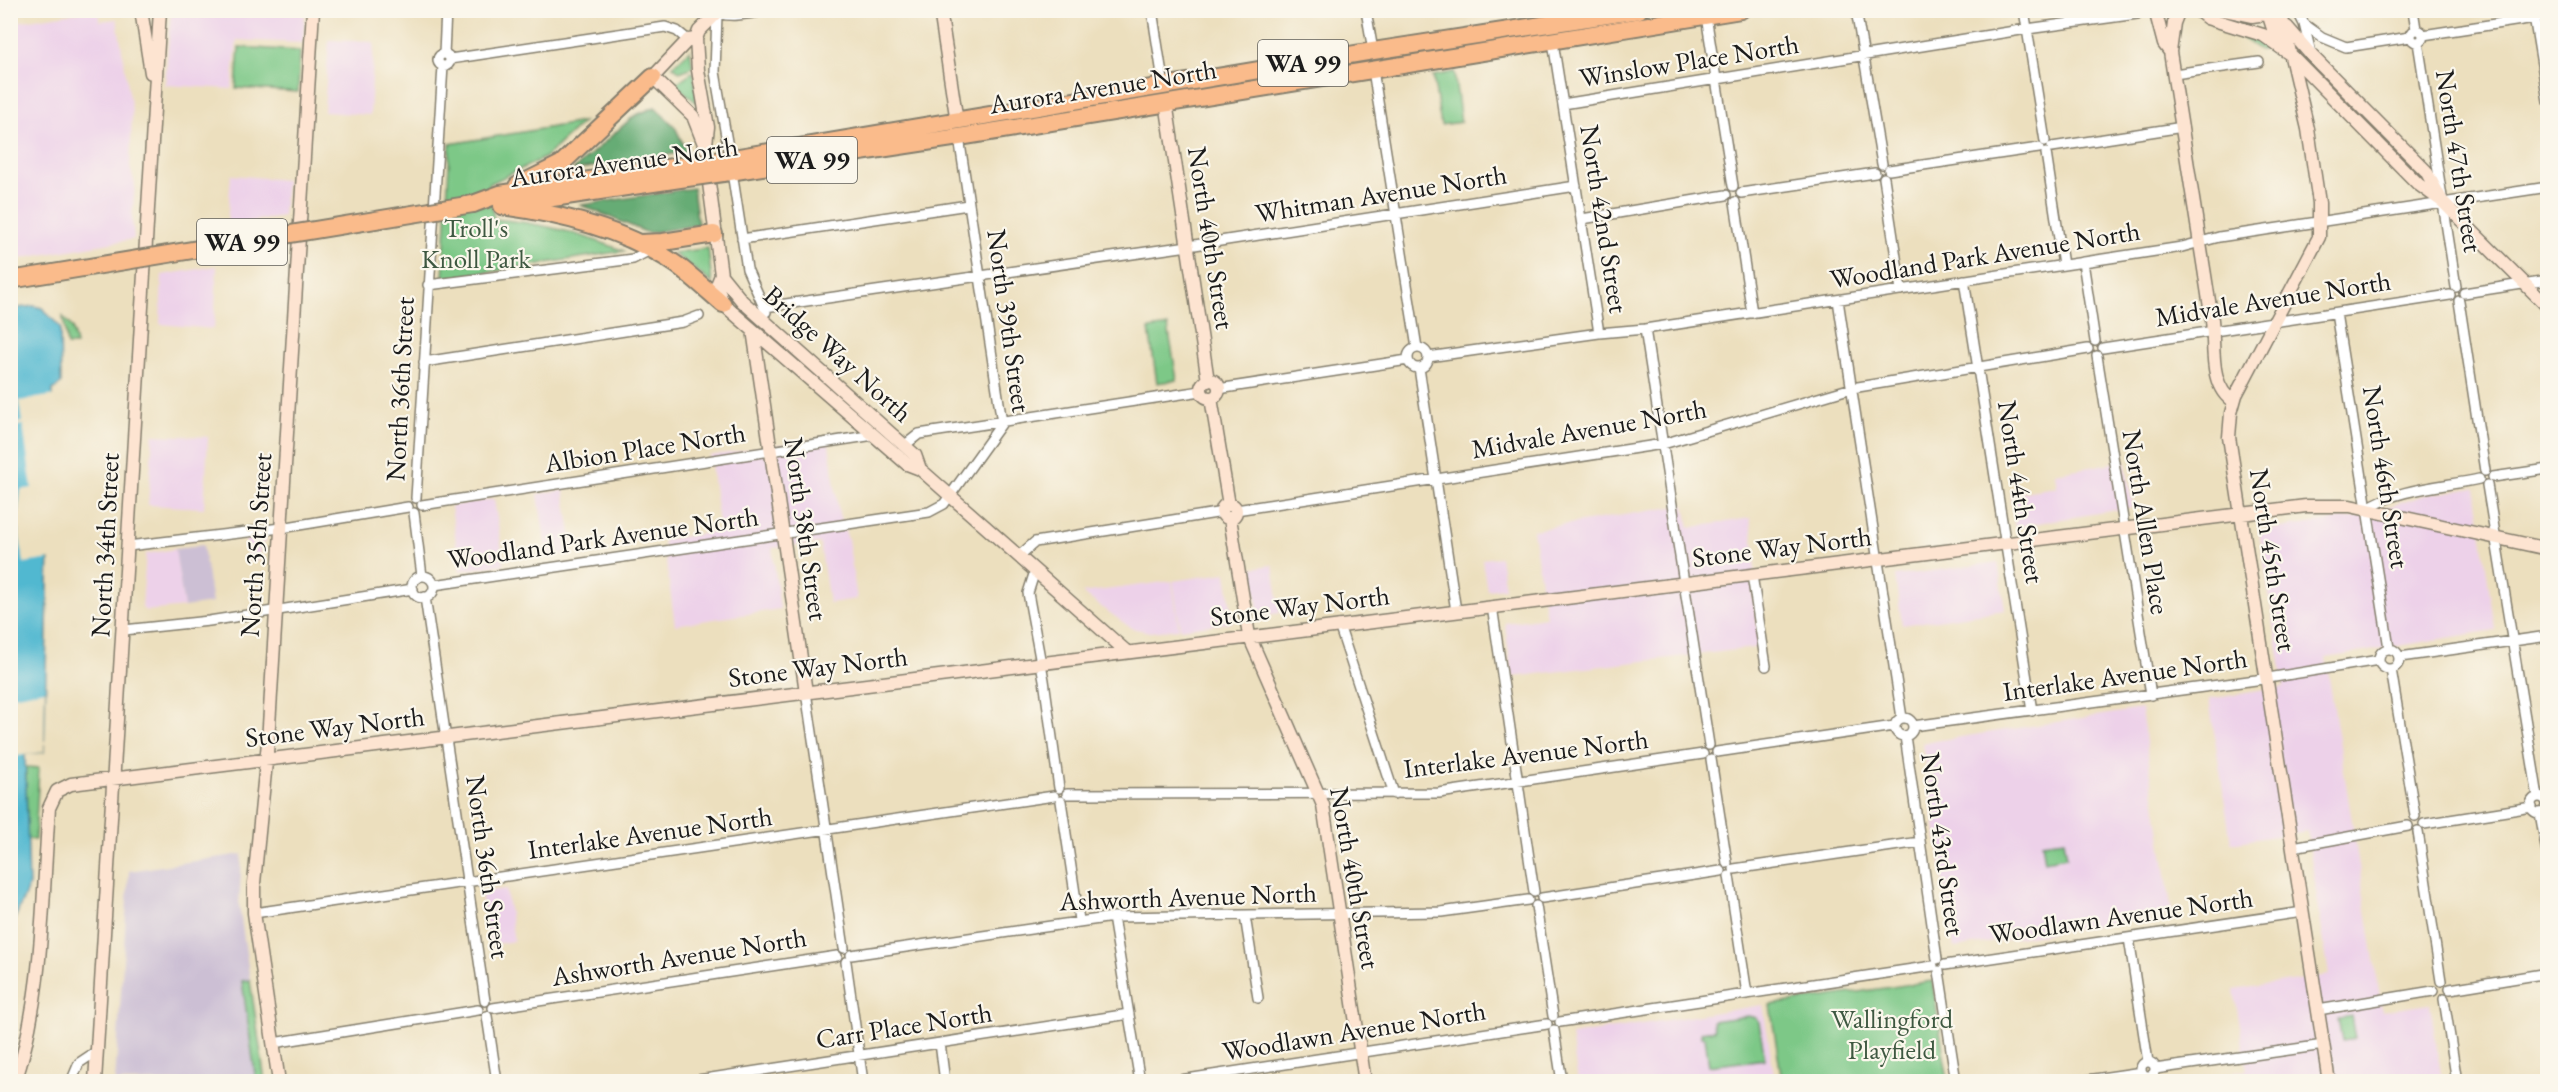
<svg xmlns="http://www.w3.org/2000/svg" width="2558" height="1092" font-family="'EB Garamond',serif">
<style>
.built{fill:#edd1e9}
.industrial{fill:#ccbfd4}
.green{fill:#7dc887;stroke:#4c7252;stroke-width:1.5}
.forest{fill:#66ac74;stroke:#416448;stroke-width:1.5}
.water{fill:#51b8d0;stroke:#366a76;stroke-width:1.5}
.pier{fill:#ecdfbe}
.lines{fill:none;stroke-linecap:round;stroke-linejoin:round}
.street-casing{stroke:#847e6d;stroke-width:12}
.secondary-casing{stroke:#847e6d;stroke-width:15}
.highway-casing{stroke:#847e6d;stroke-width:20}
.street{stroke:#fff;stroke-width:9}
.secondary{stroke:#fde4d1;stroke-width:12}
.highway{stroke:#fabb8b;stroke-width:16}
.highway-bridge-casing{stroke:#847e6d;stroke-width:20;stroke-linecap:butt}
.highway-bridge{stroke:#fabb8b;stroke-width:16}
.labels{text-anchor:middle;stroke-width:4.5;stroke-linejoin:round;paint-order:stroke}
.shield{fill:#fbf7ec;stroke:#5f5e5a;stroke-width:1.5}
.shield-label{font-size:26px;font-weight:bold;fill:#1c1c1c}
.street-label{font-size:27px;fill:#1c1c1c;stroke:#fbf7ec}
.park-label{font-size:27px;fill:#3e5841;stroke:#fbf7ec}
</style>
<rect width="100%" height="100%" fill="#fbf7ec"/>
<filter id="ink" filterUnits="userSpaceOnUse"><feTurbulence type="fractalNoise" baseFrequency=".0167" numOctaves="2"/><feDisplacementMap in="SourceGraphic" scale="12" xChannelSelector="R" yChannelSelector="G"/><feConvolveMatrix kernelMatrix="1 2 1 2 8 2 1 2 1" color-interpolation-filters="sRGB"/></filter>
<filter id="wash" filterUnits="userSpaceOnUse"><feTurbulence type="fractalNoise" baseFrequency=".008" numOctaves="4" result="noise"/><feDisplacementMap in="SourceGraphic" scale="24" xChannelSelector="R" yChannelSelector="G"/><feGaussianBlur stdDeviation="1.35" result="paint"/><feColorMatrix in="noise" values="0 0 0 0 0 0 0 0 0 0 0 0 0 0 0 0 0 1.4 0 .05"/><feComposite in="paint" operator="in"/></filter>
<g filter="url(#wash)">
<rect width="100%" height="100%" fill="#ecdfbe"/>
<path class="built" d="M87,11H98L100,21L117,19L132,111L130,168L135,184L132,218L134,239L11,260V23Z
M171,11H305L303,43L237,40L232,89L165,85Z
M329,40L374,42L370,115L324,112Z
M231,175L286,180L283,216L227,225Z
M217,266L214,329L160,324L162,275Z
M153,435L208,437L204,508L148,505Z
M828,437L839,515L848,539L857,599L829,603L820,543L772,548L780,609L675,625L663,540L720,531L710,456Z
M2125,461L2133,507L2015,527L2010,494L2057,487L2055,473Z
M2475,488L2495,630L2326,658L2382,1011L2430,1004L2442,1081H2235L2234,1072L2247,1069L2234,990L2329,975L2307,831L2231,843L2209,699L2284,687L2259,531L2357,517L2425,495Z
M564,490L574,553L547,557L538,494Z
M494,499L504,564L460,571L451,506Z
M1685,505L1689,528L1750,518L1755,554L1753,596L1760,647L1512,677L1505,623L1546,617L1533,530Z
M265,535L266,542L260,544L259,560L249,562L245,539Z
M175,549L184,607L146,611L142,608L146,554Z
M1500,557L1505,588L1487,590L1482,559Z
M1998,562L2005,610L1902,625L1895,576Z
M1273,565L1280,613L1259,616L1252,568Z
M1226,573L1233,622L1180,629L1173,581Z
M1172,581L1179,629L1150,632L1131,628L1082,593Z
M2141,709L2172,914L1954,948L1922,743Z
M506,889L514,941L489,945L481,892Z
M1763,1005L1775,1081H1578L1571,1035Z"/>
<path class="industrial" d="M203,545L212,603L184,607L175,549Z
M242,854L239,905L250,980L242,982L256,1081L115,1082L129,871Z"/>
<path class="green" d="M2232,31L2263,38L2267,49L2260,50Z
M239,47L300,51L298,92L236,88Z
M690,50L693,67L680,72L673,66Z
M692,72L694,73L697,103L675,84Z
M1454,72L1461,122L1441,125L1433,76Z
M583,122L544,158L489,184L494,219C543,223 578,233 624,251L443,279L450,144Z
M708,248L712,283L673,253Z
M63,317L72,327L76,345H67Z
M1168,326L1177,380L1157,383L1149,329Z
M26,767L39,768L35,840L27,839Z
M2064,840L2067,857L2045,861L2042,843Z
M250,980L265,1081H256L242,981Z
M1932,981L1948,1081H1782L1770,1005Z
M1748,1016L1756,1018L1759,1022L1765,1059L1709,1066L1705,1037H1701V1032L1714,1030L1713,1021Z
M2351,1016L2355,1039L2342,1041L2338,1018Z"/>
<path class="forest" d="M655,107L675,127L687,152L573,170L634,116Z
M693,188L698,225L648,233L581,205Z"/>
<path class="water" d="M34,306L42,308L60,327L61,384L53,390L44,752L25,754L29,885L11,928L10,309Z"/>
<path class="pier" d="M56,395L51,559L24,563L17,522L21,490L32,488L23,425L11,427V424L22,422L19,401Z
M45,690L44,752L11,757V696Z"/>
</g>
<g filter="url(#ink)">
<g class="lines">
<defs>
<path id="street" d="M710,10C728,20 752,13 771,10
M1152,10L1164,87
M1366,10L1373,51
M1856,10L1882,164
M2024,10L2045,141
M2297,10L2304,24L2311,53
M2413,10L2416,29
M2533,10L2548,101
M717,14L715,72L730,159
M1706,16L1733,186
M2304,24L2322,37L2346,47L2410,37
M2411 36a6 6 0 1 1 12 0a6 6 0 1 1-12 0Z
M2423,35L2548,16
M1553,42L1599,333
M2418,42L2456,287
M444,54L446,10
M438 60a6 6 0 1 1 12 0a6 6 0 1 1-12 0Z
M450,59L665,27L677,31L688,40
M1373,70L1417,348
M2174,74L2259,62
M1563,104L2027,29L2137,14L2141,10
M2052,147L2183,127
M2046,153L2063,265
M1889,170L2039,148
M732,172L747,269L766,312
M1884,178L1901,290
M1741,193L1875,173
M1735,202L1752,313
M1582,219L1726,195
M742,239L968,205
M2083,262L2095,341
M1964,280L2032,711
M428,285L633,259L650,250
M2464,293L2548,280
M1838,300L1902,718
M2459,301L2485,471
M765,307L1188,246L1576,186
M2336,313L2389,648
M1645,329L1709,745
M1408 358a10 10 0 1 1 20 0a10 10 0 1 1-20 0Z
M2103,348L2450,295
M2097,356L2151,695
M1428,357L1599,333L1645,329L2182,247L2219,237L2548,187
M424,362L683,322L699,316
M1419,368L1456,611
M1218,389L1408,360
M905,445L919,434L1201,391
M2493,477L2548,469
M2487,485L2538,797
M416,498L443,66
M422,505L874,435
M2366,509C2398,488 2442,487 2479,479
M1236,510L1663,444L1852,388L2088,349
M414,513L422,576
M128,546L281,528L408,507
M1019,556L1035,542L1223,512
M1035,571L1028,593L1044,680L1059,788
M1752,575L1766,666
M412 587a11 11 0 1 1 22 0a11 11 0 1 1-22 0Z
M434,585L929,512L944,504L1002,423L959,137
M425,597L485,1001
M1492,606L1534,892
M1339,625L1394,794
M124,630L209,621L413,589
M2379 659a10 10 0 1 1 20 0a10 10 0 1 1-20 0Z
M2400,657L2548,636
M2391,669L2415,816
M806,692L844,948
M1895 727a9 9 0 1 1 18 0a9 9 0 1 1-18 0Z
M1913,726L2256,680L2379,660
M1905,736L1937,959
M1717,752L1894,726
M1711,759L1727,863
M1067,794L1439,793L1703,754
M2531 805a8 8 0 1 1 16 0a8 8 0 1 1-16 0Z
M1061,801L1079,920
M2540,813L2548,859
M2424,824L2532,807
M2418,832L2441,981
M2293,847L2408,826
M1734,869L1920,842
M1729,876L1747,994
M1542,898L1721,871
M1536,906L1553,1016
M254,913L1054,796
M1245,916L1258,998
M1113,917L1140,1082
M2129,938L2148,1062
M851,955L1113,917L1441,912L1528,900
M846,962L863,1082
M1945,965L2303,912
M1939,971L1956,1082
M2450,989L2548,973
M2444,999L2457,1082
M493,1008L837,956
M2318,1010L2433,991
M487,1016L497,1082
M1560,1022L1933,966
M1554,1030L1562,1082
M273,1043L478,1010
M940,1043L945,1082
M2141 1069a7 7 0 1 1 14 0a7 7 0 1 1-14 0Z
M2155,1069L2324,1045
M71,1082L79,1063L97,1051
M685,1082L1129,1014
M1167,1082L1547,1024
M2074,1082L2142,1072"/>
<path id="secondary" d="M141,10L151,73
M940,10L957,122
M2155,10L2164,44L2170,52
M2179,10L2174,23L2170,52L2212,320C2215,346 2208,386 2234,402
M2197,10L2207,18L2263,35L2291,55L2418,184L2443,202L2548,307
M2224,10L2252,16L2280,12
M2267,10L2274,32L2285,46
M2280,10L2308,129L2319,203V237L2236,395L2231,413L2229,437L2329,1082
M2287,27L2312,56L2426,171L2441,199
M696,39L688,40L653,77L693,116L706,149
M1166,102L1208,381
M706,144L708,127L698,70L696,39L699,31L720,10
M709,183L721,275L717,285L723,304L907,464L920,469L1127,652
M721,275L742,301L915,455L920,469
M753,330L806,692
M1201 389a9 9 0 1 1 18 0a9 9 0 1 1-18 0Z
M1211,398L1229,505
M1222 511a7 7 0 1 1 14 0a7 7 0 1 1-14 0Z
M1230,518L1249,636L1323,805L1365,1082
M15,1082C44,995 42,898 49,808L57,791L71,784L2306,506H2350L2548,549
M95,1082L160,10
M279,1082L254,913V883L268,742L313,10"/>
<path id="highway" d="M721,160L1373,51L1639,10
M723,173L959,137L1741,10
M517,186L561,164L653,77
M519,203L680,179
M473,204L500,194L679,166
M502,206C561,214 627,230 677,265C693,277 708,291 723,304
M639,243L663,242L714,234"/>
</defs>
<use href="#street" class="street-casing"/>
<use href="#secondary" class="secondary-casing"/>
<use href="#highway" class="highway-casing"/>
<use href="#street" class="street"/>
<use href="#secondary" class="secondary"/>
<use href="#highway" class="highway"/>
<defs>
<path id="highway-bridge" d="M679,166L721,160
M680,179L723,173
M10,280L473,204"/>
</defs>
<use href="#highway-bridge" class="highway-bridge-casing"/>
<use href="#highway-bridge" class="highway-bridge"/>
</g>
</g>
<g class="labels">
<g class="shield">
<rect x="1258" y="40" width="90" height="46" rx="4.5"/>
<rect x="767" y="137" width="90" height="46" rx="4.5"/>
<rect x="197" y="219" width="90" height="46" rx="4.5"/>
</g>
<g class="shield-label">
<text x="1303" y="72">WA 99</text>
<text x="812" y="169">WA 99</text>
<text x="242" y="251">WA 99</text>
</g>
<g class="street-label">
<text transform="translate(1689 61) rotate(-9)" y="9">Winslow Place North</text>
<text transform="translate(1103 87) rotate(-9)" y="9">Aurora Avenue North</text>
<text transform="translate(2459 161) rotate(81)" y="9">North 47th Street</text>
<text transform="translate(624 162) rotate(-8)" y="9">Aurora Avenue North</text>
<text transform="translate(1381 194) rotate(-9)" y="9">Whitman Avenue North</text>
<text transform="translate(1604 219) rotate(81)" y="9">North 42nd Street</text>
<text transform="translate(1211 238) rotate(81)" y="9">North 40th Street</text>
<text transform="translate(1985 255) rotate(-9)" y="9">Woodland Park Avenue North</text>
<text transform="translate(2273 299) rotate(-9)" y="9">Midvale Avenue North</text>
<text transform="translate(1009 321) rotate(82)" y="9">North 39th Street</text>
<text transform="translate(838 354) rotate(42)" y="9">Bridge Way North</text>
<text transform="translate(400 389) rotate(-87)" y="9">North 36th Street</text>
<text transform="translate(1589 429) rotate(-10)" y="9">Midvale Avenue North</text>
<text transform="translate(645 448) rotate(-9)" y="9">Albion Place North</text>
<text transform="translate(2386 477) rotate(81)" y="9">North 46th Street</text>
<text transform="translate(2021 492) rotate(81)" y="9">North 44th Street</text>
<text transform="translate(2146 522) rotate(81)" y="9">North Allen Place</text>
<text transform="translate(806 529) rotate(82)" y="9">North 38th Street</text>
<text transform="translate(603 538) rotate(-8)" y="9">Woodland Park Avenue North</text>
<text transform="translate(105 545) rotate(-87)" y="9">North 34th Street</text>
<text transform="translate(256 545) rotate(-86)" y="9">North 35th Street</text>
<text transform="translate(1782 547) rotate(-7)" y="9">Stone Way North</text>
<text transform="translate(2273 560) rotate(81)" y="9">North 45th Street</text>
<text transform="translate(1300 606) rotate(-7)" y="9">Stone Way North</text>
<text transform="translate(818 667) rotate(-7)" y="9">Stone Way North</text>
<text transform="translate(2125 675) rotate(-8)" y="9">Interlake Avenue North</text>
<text transform="translate(335 727) rotate(-7)" y="9">Stone Way North</text>
<text transform="translate(1526 754) rotate(-7)" y="9">Interlake Avenue North</text>
<text transform="translate(650 833) rotate(-8)" y="9">Interlake Avenue North</text>
<text transform="translate(1943 844) rotate(82)" y="9">North 43rd Street</text>
<text transform="translate(488 867) rotate(82)" y="9">North 36th Street</text>
<text transform="translate(1355 878) rotate(80)" y="9">North 40th Street</text>
<text transform="translate(1188 897) rotate(-2)" y="9">Ashworth Avenue North</text>
<text transform="translate(2121 916) rotate(-8)" y="9">Woodlawn Avenue North</text>
<text transform="translate(679 957) rotate(-9)" y="9">Ashworth Avenue North</text>
<text transform="translate(904 1026) rotate(-9)" y="9">Carr Place North</text>
<text transform="translate(1354 1031) rotate(-9)" y="9">Woodlawn Avenue North</text>
</g>
<g class="park-label">
<text x="476" y="237">Troll's<tspan x="476" dy="31">Knoll Park</tspan></text>
<text x="1892" y="1028">Wallingford<tspan x="1892" dy="31">Playfield</tspan></text>
</g>
</g>
<rect width="2558" height="1092" fill="none" stroke="#fbf7ec" stroke-width="36"/>
</svg>
